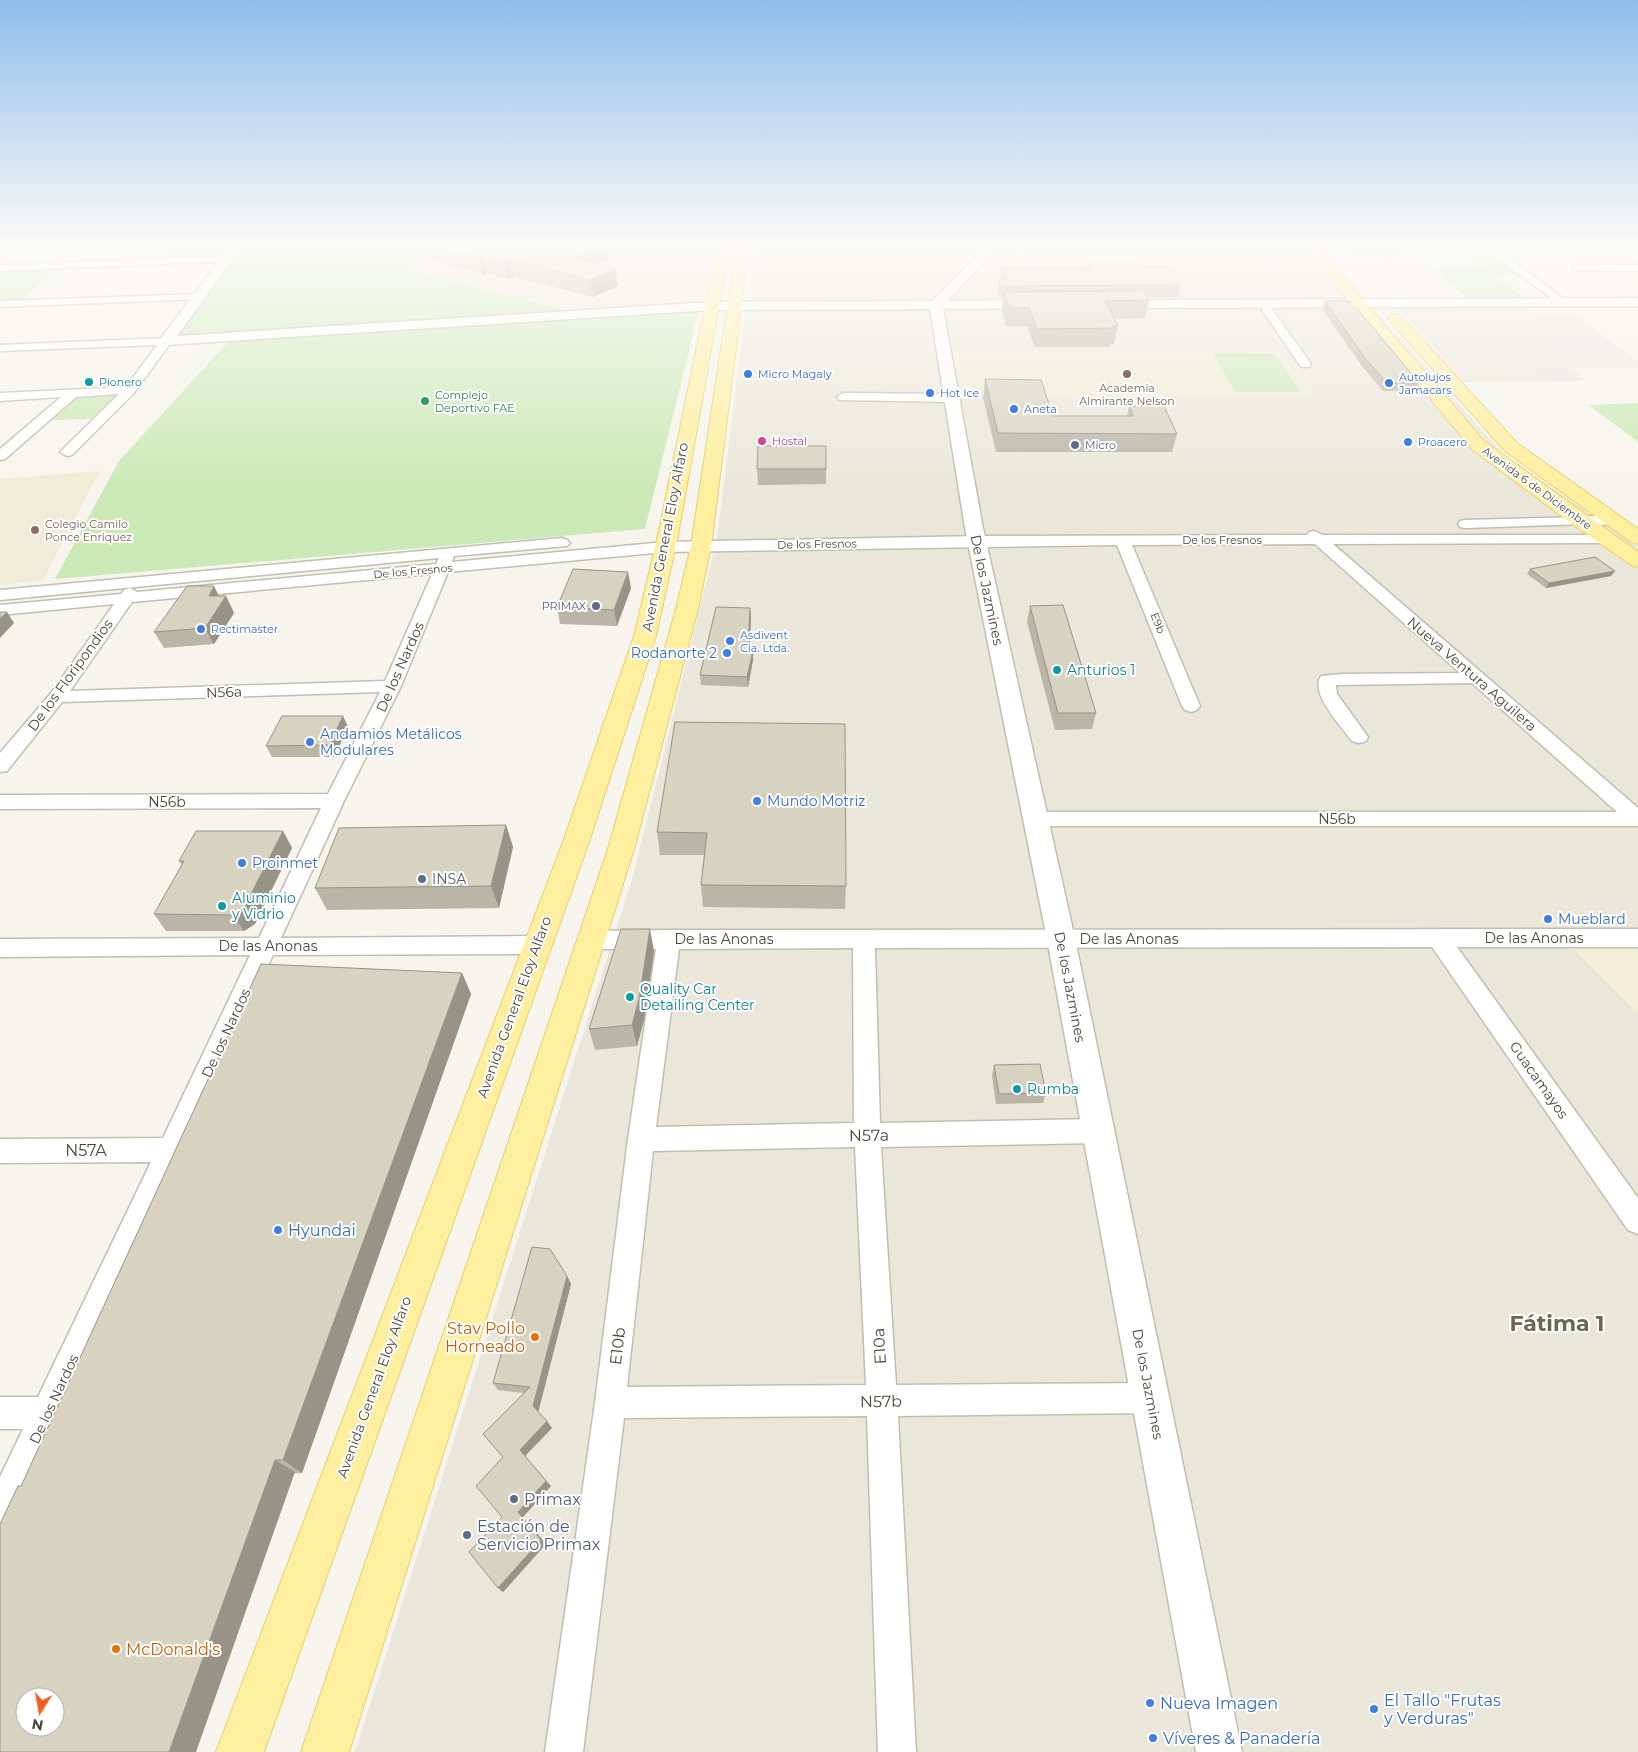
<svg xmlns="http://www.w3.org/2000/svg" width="1638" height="1752" font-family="Montserrat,sans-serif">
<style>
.residential{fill:#eae7da}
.commercial{fill:#f6eed8}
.education{fill:#efebd6}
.medical{fill:#f6e6e0}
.green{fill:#cbe9b6}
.parking{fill:#e5e4e0}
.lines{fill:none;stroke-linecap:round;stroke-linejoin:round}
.minor-casing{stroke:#c2beae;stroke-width:3}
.tertiary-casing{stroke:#c2beae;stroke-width:3}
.primary-casing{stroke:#e4d16c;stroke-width:2}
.minor{fill:#fff;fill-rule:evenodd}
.tertiary{fill:#fff;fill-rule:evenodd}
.primary{fill:#fdef9e;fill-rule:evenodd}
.wall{fill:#bab5a6}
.shaded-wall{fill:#979387}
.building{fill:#d8d2c1;stroke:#979387;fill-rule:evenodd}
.shop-dot{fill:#3f7fe0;stroke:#fff;stroke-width:2}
.education-dot{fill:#8d6e63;stroke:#fff;stroke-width:2}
.culture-dot{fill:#0f9aa8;stroke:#fff;stroke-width:2}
.leisure-dot{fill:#2e9e5b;stroke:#fff;stroke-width:2}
.hotel-dot{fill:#d1479c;stroke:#fff;stroke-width:2}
.service-dot{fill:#5c6f8a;stroke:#fff;stroke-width:2}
.food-dot{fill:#e8710a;stroke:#fff;stroke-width:2}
.labels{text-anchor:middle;stroke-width:4;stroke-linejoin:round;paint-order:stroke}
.far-shop-label{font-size:11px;fill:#366cbe;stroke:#fff;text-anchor:start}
.far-culture-label{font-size:11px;fill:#0d838f;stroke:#fff;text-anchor:start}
.far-education-label{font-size:11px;fill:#785e54;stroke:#fff}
.far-leisure-label{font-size:11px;fill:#27864d;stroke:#fff;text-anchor:start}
.far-hotel-label{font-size:11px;fill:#b23c85;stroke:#fff;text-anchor:start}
.far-service-label{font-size:11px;fill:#4e5e75;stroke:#fff;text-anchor:start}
.far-street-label{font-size:11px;fill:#4b4639;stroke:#fff}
.street-label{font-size:14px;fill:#4b4639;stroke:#fff}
.shop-label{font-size:14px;fill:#366cbe;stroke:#fff;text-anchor:start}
.culture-label{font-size:14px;fill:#0d838f;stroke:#fff;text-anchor:start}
.service-label{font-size:14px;fill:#4e5e75;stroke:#fff;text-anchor:start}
.near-street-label{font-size:16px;fill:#4b4639;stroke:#fff}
.near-shop-label{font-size:16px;fill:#366cbe;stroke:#fff;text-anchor:start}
.near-food-label{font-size:16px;fill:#c56008;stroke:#fff;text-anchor:end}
.near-service-label{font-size:16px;fill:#4e5e75;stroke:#fff;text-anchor:start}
.near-district-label{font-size:22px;font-weight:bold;fill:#6d6650;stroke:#fff}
</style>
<rect width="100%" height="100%" fill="#f6f4ec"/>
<path class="residential" d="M758,244H1323L1367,300L1504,455L1638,547V1752H355L633,876L717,539L746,308Z
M1398,308H1529L1536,315L1578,314L1585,322L1638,362V368H1573L1585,379L1578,381L1464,382Z"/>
<path class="commercial" d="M1638,944V1013L1570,945Z"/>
<path class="education" d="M951,350H1280L1315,398H961Z
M100,471L43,580L0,585V479Z"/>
<path class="medical" d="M415,244H716L704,299L694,303L568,310L408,271Z"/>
<path class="green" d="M237,244H415L409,271L582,314L166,341Z
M1475,258H1497L1520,275L1498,276Z
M1483,266L1523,297L1468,298L1430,267Z
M58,268L23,299H0V270Z
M699,310L645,529L55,579L119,461L228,342Z
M1213,353L1275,354L1301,392H1235Z
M76,396H116L91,419L51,420Z
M1638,403V442L1589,405Z"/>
<path class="parking" d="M1532,338L1605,340L1621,352L1556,351L1546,344Z
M1531,366H1563L1579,380H1547Z"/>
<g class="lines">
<defs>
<path id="minor" d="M951,244H962L954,249L951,248Z
M1239,244H1261L1270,247C1263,252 1246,249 1239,244Z
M1443,244H1491L1568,302L1567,304H1559L1482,247H1448Z
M1608,244H1619L1638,255V262Z
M227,256L230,257V261L0,271V265Z
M1577,265H1638V271L1573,270L1572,268Z
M198,294L202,295L203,297L202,299L0,307V301Z
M1263,301L1267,302L1309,361L1311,364L1309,367H1301L1258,304Z
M166,338L172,341L134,393L72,455L67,456L60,452L119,394L76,397L5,459L0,460V449L61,397L0,401V393L126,387L157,345L0,351V345Z
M843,393L952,394L958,398L952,402L839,400L837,397Z
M1581,517L1586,518L1588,521L1586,524L1465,528L1460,527L1458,524L1460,521L1465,520Z
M1314,531L1323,535H1611L1614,538L1611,541L1606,543L1333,544L1638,808V826H1036L1029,824L1026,819L1029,814L1036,812H1617L1472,683L1336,685L1337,694L1368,737L1366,741L1359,743L1352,741C1342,727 1309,693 1321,676L1342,674L1460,673L1315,544L1132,545L1200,706L1197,710L1191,712L1185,710L1182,706L1117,545L665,552L448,572L401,686L344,801L281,938L537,936L545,939L548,945L545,951L537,954L273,955L12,1525L0,1529V1477L23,1429H0V1397H38L151,1162L0,1163V1139L163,1138L250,955L0,957V939L259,938L321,808L0,809V795L328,794L380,692L62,702L7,771L0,772V753L51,693L114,604L0,615V605L121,594L124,590L130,588L137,592L436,564L439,558L0,600V590L562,538L567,540L570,543L567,546L454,556L452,562L665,542L978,536L1307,535L1309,532ZM432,574L385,681L70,691L132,602Z
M1638,929V947H1457L1638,1198V1234L1628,1230L1432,947L875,948L880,1123L1098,1119L1107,1123L1111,1131L1107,1139L1098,1143L881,1147L896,1385L1152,1383L1163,1387L1167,1398L1163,1409L1152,1413L898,1416L916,1752H878L867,1416L624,1418L583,1752H545L595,1403L628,1139L656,949H590L582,946L579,940L582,934L590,931L669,930ZM853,948L854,1123L656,1127L679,949ZM855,1147L866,1385L627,1387L653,1151Z"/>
<path id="tertiary" d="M232,244H244L177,336L711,302L932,301L989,244H1001L947,301L1039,300L1046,304L1039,308L943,309L983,528L1075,939L1242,1752H1196L1047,939L965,528L930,309L711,310L166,345L161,344L159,341L161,338Z
M1638,298V306L1113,308L1106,304L1113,300Z
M1612,515L1618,516L1621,520L1618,524L1581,526L1575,525L1572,521L1575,517Z"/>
<path id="primary" d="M718,244H730L678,535L656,636L589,842L264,1752H216L563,842L634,636L658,535Z
M737,244H749L711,546L698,609L634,849L349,1752H301L608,849L676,609L691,546Z
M1306,244H1318L1322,252L1354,290L1484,441L1638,552V567L1631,565L1565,519L1472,449L1312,256Z
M1395,314L1400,315L1517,443L1638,529V544L1631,542L1505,451L1390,321L1388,318L1390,315Z"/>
</defs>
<use href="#minor" class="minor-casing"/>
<use href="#tertiary" class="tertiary-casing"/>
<use href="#primary" class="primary-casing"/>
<use href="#minor" class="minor"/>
<use href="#tertiary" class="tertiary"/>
<use href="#primary" class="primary"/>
</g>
<path class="wall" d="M176,244H231L222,254L175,256L171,248Z
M429,244H625L626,247L608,254V260L599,264L618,286L593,297L515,277L508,279L487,273L483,275L434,260Z
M1351,244H1393L1396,248L1393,257L1357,255Z
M1087,262L1140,267L1181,285L1178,297H1147L1149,300L1145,318L1114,319L1118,326L1114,344H1110V347H1035L1027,326H1006L1002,310L1003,298H999L998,294L999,282H1001L1000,279L1001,267L1086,268Z
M1325,301L1354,308L1419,383L1416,391H1383L1362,366L1322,309Z
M985,379L1053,416H1127L1129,406L1177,434L1172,452H996L983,398Z
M757,469H826V484L758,485Z
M1530,569L1611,576L1546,588L1527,574Z
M631,588L617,626L560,624L557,607Z
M219,596H226L234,613L214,644L164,648L154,632Z
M1030,606L1096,713L1092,729L1055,730L1027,622Z
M750,608L751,618L749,650H753V660L748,687L701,685L700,675Z
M675,722L846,886L845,909L703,907L701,885L704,855H660L657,832Z
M348,727L334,757H272L266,746Z
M506,825L513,847L499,908L327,910L315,888Z
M283,831L292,848L255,924L244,931H166L154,914L182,865L179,861Z
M654,951L644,1020L637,1046L595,1050L589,1029Z
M462,973L471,994L302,1473L21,1486Z
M994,1065L1046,1093L1043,1103L996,1104L992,1076Z
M567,1276L571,1284L538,1411L552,1428L525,1456L551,1486L523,1517L546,1544L503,1592L498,1588L502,1517L503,1457L524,1393L498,1390L493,1383Z"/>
<path class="shaded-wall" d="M221,244H231L222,254L219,247Z
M604,244H625L626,247L608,254V260L575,274L573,258Z
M483,257L487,273L483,275L479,258Z
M511,260L515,277L508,279L505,262Z
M616,269L618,286L593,297L590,280Z
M1615,571L1611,576L1546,588L1549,583Z
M628,572L631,588L617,626L614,610Z
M214,586L222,602L226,596L234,613L214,644L205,628L209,596Z
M750,608L751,618L749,659L748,650Z
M7,612L14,623L0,638V619Z
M753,650V660L748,687L747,677Z
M343,716L348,727L334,757L329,745Z
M506,825L513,847L499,908L491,886Z
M283,831L292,848L255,924L244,931L233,915Z
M650,929L654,951L644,1020L637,1046L632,1025Z
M462,973L471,994L302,1473L283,1460Z
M567,1276L571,1284L538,1413L533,1406Z
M547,1421L552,1428L525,1456L520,1450Z
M275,1460L295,1472L196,1752H169Z
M546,1481L551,1486L523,1517L546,1544L503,1592L498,1588L518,1512Z"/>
<path class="building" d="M176,244H221L219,247L171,248Z
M430,244H606L573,258L616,269L590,280L511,260L505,262L483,257L479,258Z
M1358,244H1393L1396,248L1360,246Z
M1087,262H1136L1140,267H1168L1181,285L1000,286L999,282H1007L1001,267L1090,268Z
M1144,291L1149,300L1105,301L1118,326H1112L1114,328L1037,329L1029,308H1009L1004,292Z
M1325,301H1349L1354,308H1357L1419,383L1386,382L1365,358Z
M985,379L1041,380L1053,416H1133L1129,406H1164L1177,434L998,433Z
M758,446H826V469H757Z
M1595,557L1615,571L1549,583L1530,569Z
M573,569L628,572L614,610L557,607Z
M187,586H214L209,596H226L205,628L154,632Z
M1063,605L1096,713H1058L1030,606Z
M716,607L750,608L748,650H753L747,677L700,675Z
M0,612H7L0,619Z
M282,716H343L329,745L266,746Z
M675,722L845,724L846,886L701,885L707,833L657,832Z
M506,825L491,886L315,888L339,828Z
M196,831H283L244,908L233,915L154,914L184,861H179Z
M621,929H650L639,999L632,1025L589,1029Z
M261,964L462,973L283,1460H275L169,1752H0V1524L18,1486H21ZM25,1697H55V1727H25Z
M1040,1064L1046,1093L999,1094L994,1065Z
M532,1247L550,1249L567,1276L533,1406L547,1421L520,1450L546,1481L518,1512L541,1540L498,1588L469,1552L502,1517L476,1486L503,1457L483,1434L530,1387L493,1383Z"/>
<linearGradient id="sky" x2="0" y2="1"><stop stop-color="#8fbdec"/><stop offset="0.5" stop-color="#fbfaf6"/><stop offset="1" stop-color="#fbfaf6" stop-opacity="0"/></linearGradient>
<rect width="1638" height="489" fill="url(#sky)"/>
<g class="shop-dot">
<circle cx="748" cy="374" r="5"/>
<circle cx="1389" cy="383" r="5"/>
<circle cx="930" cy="393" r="5"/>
<circle cx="1014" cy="409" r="5"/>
<circle cx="1408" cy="442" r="5"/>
<circle cx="201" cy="629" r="5"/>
<circle cx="730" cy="641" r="5"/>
<circle cx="727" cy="653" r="5"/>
<circle cx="310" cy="742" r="5"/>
<circle cx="757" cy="801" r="5"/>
<circle cx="242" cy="863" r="5"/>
<circle cx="1548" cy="919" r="5"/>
<circle cx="278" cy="1230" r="5"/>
<circle cx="1150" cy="1703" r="5"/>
<circle cx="1374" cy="1709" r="5"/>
<circle cx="1153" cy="1738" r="5"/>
</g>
<g class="education-dot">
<circle cx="1127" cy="374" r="5"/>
<circle cx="35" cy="530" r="5"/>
</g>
<g class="culture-dot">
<circle cx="89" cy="382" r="5"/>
<circle cx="1057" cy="670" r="5"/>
<circle cx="222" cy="906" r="5"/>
<circle cx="630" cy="997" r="5"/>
<circle cx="1017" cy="1089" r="5"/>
</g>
<circle class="leisure-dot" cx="425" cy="401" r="5"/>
<circle class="hotel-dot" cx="762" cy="441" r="5"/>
<g class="service-dot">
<circle cx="1075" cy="445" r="5"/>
<circle cx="596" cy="606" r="5"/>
<circle cx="422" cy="879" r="5"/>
<circle cx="514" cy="1499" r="5"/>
<circle cx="467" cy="1535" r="5"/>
</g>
<g class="food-dot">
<circle cx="535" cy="1337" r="5"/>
<circle cx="116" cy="1649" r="5"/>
</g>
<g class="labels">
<g class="far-shop-label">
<text x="758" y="378">Micro Magaly</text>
<text x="1399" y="381">Autolujos<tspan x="1399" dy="13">Jamacars</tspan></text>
<text x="940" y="397">Hot Ice</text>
<text x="1024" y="413">Aneta</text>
<text x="1418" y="446">Proacero</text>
<text x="211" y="633">Rectimaster</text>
<text x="740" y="639">Asdivent<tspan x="740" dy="13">Cia. Ltda.</tspan></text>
</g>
<g class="far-culture-label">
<text x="99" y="386">Pionero</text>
</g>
<g class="far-education-label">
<text x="1127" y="392">Academia<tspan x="1127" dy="13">Almirante Nelson</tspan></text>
<text x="45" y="528" text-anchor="start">Colegio Camilo<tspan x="45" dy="13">Ponce Enriquez</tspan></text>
</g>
<g class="far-leisure-label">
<text x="435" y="399">Complejo<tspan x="435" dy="13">Deportivo FAE</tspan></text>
</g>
<g class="far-hotel-label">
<text x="772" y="445">Hostal</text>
</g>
<g class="far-service-label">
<text x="1085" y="449">Micro</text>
<text x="586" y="610" text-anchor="end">PRIMAX</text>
</g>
<g class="far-street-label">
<text transform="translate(1537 488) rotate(36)" y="4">Avenida 6 de Diciembre</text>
<text x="1222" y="544">De los Fresnos</text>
<text transform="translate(817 544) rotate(-1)" y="4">De los Fresnos</text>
<text transform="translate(413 571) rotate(-5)" y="4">De los Fresnos</text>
<text transform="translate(1158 623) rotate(68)" y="4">E9b</text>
</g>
<g class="street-label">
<text transform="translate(665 537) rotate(-79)" y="5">Avenida General Eloy Alfaro</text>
<text transform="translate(987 590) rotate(78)" y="5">De los Jazmines</text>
<text transform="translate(400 667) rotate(-66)" y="5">De los Nardos</text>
<text transform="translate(1472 674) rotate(41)" y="5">Nueva Ventura Aguilera</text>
<text transform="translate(70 675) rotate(-54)" y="5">De los Floripondios</text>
<text transform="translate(224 692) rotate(-2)" y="5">N56a</text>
<text x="167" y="807">N56b</text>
<text x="1337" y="824">N56b</text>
<text x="1534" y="943">De las Anonas</text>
<text x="724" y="944">De las Anonas</text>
<text x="1129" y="944">De las Anonas</text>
<text x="268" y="951">De las Anonas</text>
<text transform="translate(1070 987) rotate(79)" y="5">De los Jazmines</text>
<text transform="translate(514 1007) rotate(-70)" y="5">Avenida General Eloy Alfaro</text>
<text transform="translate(226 1033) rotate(-65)" y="5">De los Nardos</text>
<text transform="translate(1539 1080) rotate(55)" y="5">Guacamayos</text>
<text transform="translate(1148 1384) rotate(79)" y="5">De los Jazmines</text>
<text transform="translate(374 1387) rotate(-70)" y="5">Avenida General Eloy Alfaro</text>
<text transform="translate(54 1399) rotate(-65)" y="5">De los Nardos</text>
</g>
<g class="shop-label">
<text x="717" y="658" text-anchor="end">Rodanorte 2</text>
<text x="320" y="739">Andamios Metálicos<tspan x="320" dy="16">Modulares</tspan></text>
<text x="767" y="806">Mundo Motriz</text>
<text x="252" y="868">Proinmet</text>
<text x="1558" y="924">Mueblard</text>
</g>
<g class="culture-label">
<text x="1067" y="675">Anturios 1</text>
<text x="232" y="903">Aluminio<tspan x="232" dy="16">y Vidrio</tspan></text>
<text x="640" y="994">Quality Car<tspan x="640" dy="16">Detailing Center</tspan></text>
<text x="1027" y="1094">Rumba</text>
</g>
<g class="service-label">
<text x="432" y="884">INSA</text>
</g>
<g class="near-street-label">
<text transform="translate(869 1135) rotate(-1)" y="6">N57a</text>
<text x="86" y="1156">N57A</text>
<text transform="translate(617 1346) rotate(-83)" y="6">E10b</text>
<text transform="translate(879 1346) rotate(-93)" y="6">E10a</text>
<text transform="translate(881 1401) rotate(-1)" y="6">N57b</text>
</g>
<g class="near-shop-label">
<text x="288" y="1236">Hyundai</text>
<text x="1384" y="1706">El Tallo "Frutas<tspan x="1384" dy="18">y Verduras"</tspan></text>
<text x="1160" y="1709">Nueva Imagen</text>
<text x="1163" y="1744">Víveres &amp; Panadería</text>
</g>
<g class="near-food-label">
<text x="525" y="1334">Stav Pollo<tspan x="525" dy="18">Horneado</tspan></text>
<text x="126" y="1655" text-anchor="start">McDonald's</text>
</g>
<g class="near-service-label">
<text x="524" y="1505">Primax</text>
<text x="477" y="1532">Estación de<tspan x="477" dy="18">Servicio Primax</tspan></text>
</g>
<g class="near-district-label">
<text x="1557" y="1331">Fátima 1</text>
</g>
</g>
<g transform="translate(40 1712) rotate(191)"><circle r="24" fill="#ffffff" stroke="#b7b5b0"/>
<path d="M0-4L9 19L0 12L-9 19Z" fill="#f85f21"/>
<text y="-8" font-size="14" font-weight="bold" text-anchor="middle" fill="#4b4639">N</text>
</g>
</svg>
